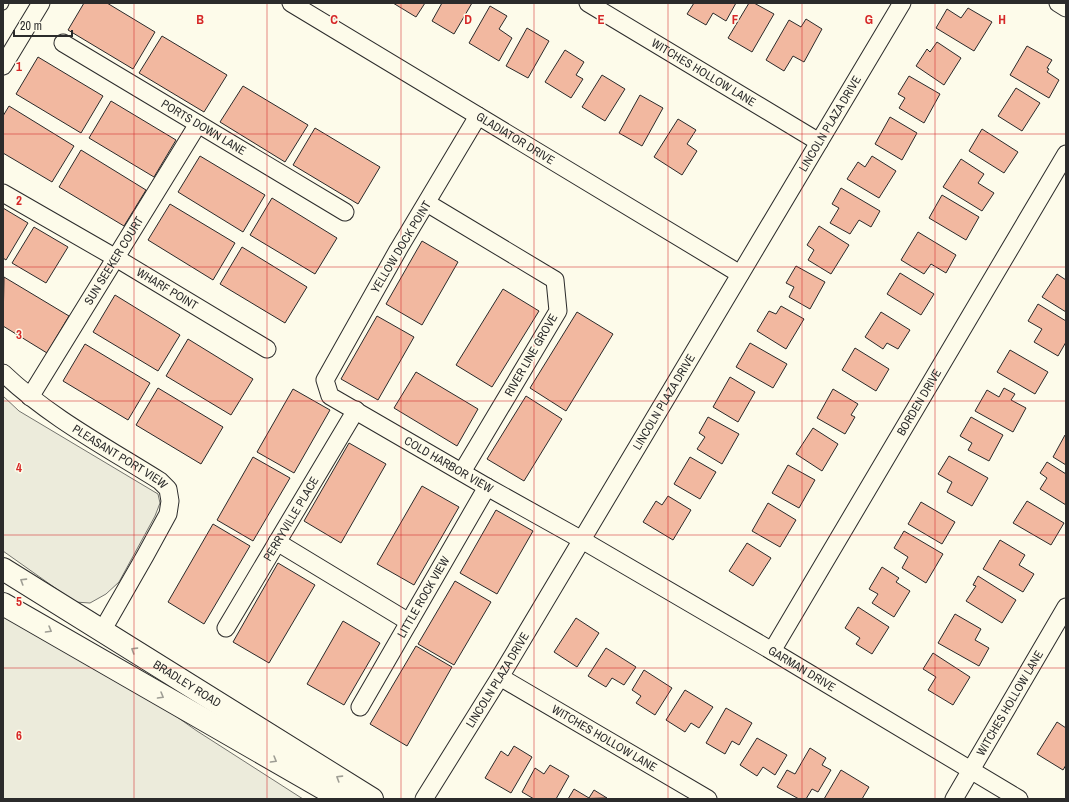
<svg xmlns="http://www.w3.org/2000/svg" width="1069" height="802" viewBox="0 0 1069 802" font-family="'Archivo Narrow',sans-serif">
<rect width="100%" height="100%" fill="#fdfbea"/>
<g fill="#ecebdb" stroke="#74746e">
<path d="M3,396L19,411L158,494L160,503L155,516L119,582L106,594L90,603L75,602L3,551Z"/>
<path d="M3,613L113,672L197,731L303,799H3Z"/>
</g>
<g fill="#f2b8a0" stroke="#2b2b2b">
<path d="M84,3H107L155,32L133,69L68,30Z"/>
<path d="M393,3H425L416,17Z"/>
<path d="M442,3H472L454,34L432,21Z"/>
<path d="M694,3H736L726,21L713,13L706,25L687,14Z"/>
<path d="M749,3H754L774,14L752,52L728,38Z"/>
<path d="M490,6L507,16L499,29L512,38L499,61L469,43Z"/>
<path d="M968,8L992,22L974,51L936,28L947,9L961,18Z"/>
<path d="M806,19L822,29L804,62L793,56L784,71L766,60L789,20L801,27Z"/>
<path d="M527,28L549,41L528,78L506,66Z"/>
<path d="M162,36L227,75L204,112L139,73Z"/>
<path d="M937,42L961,58L944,85L916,66L927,49L930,52Z"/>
<path d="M1027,46L1052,60L1047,68L1049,69L1047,72L1059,80L1049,98L1010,75Z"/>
<path d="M565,50L584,62L576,75L583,79L571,98L545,82Z"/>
<path d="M38,57L103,96L81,133L16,94Z"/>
<path d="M602,75L625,89L605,121L582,107Z"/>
<path d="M909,76L940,94L924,123L899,108L905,98L898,94Z"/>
<path d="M243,86L308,125L285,162L220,122Z"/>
<path d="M1016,88L1040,103L1022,131L998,116Z"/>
<path d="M640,95L663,108L642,146L619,133Z"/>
<path d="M111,101L176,140L154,177L89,138Z"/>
<path d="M9,106L74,146L52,182L3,153V116Z"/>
<path d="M890,117L917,133L902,160L875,144Z"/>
<path d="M678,119L696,130L687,144L697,151L682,175L654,157Z"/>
<path d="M315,128L380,167L358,204L293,165Z"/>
<path d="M982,129L1018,152L1004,173L969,151Z"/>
<path d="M81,150L146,190L124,226L59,187Z"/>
<path d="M200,156L265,195L243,232L178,192Z"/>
<path d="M872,156L896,171L879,198L847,179L858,162L865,167Z"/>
<path d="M961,159L984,174L978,183L994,193L982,211L943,187Z"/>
<path d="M841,188L880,211L871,227L859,220L850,234L830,223L839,208L832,204Z"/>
<path d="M942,195L979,217L966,240L929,218Z"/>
<path d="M272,198L337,238L315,274L250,235Z"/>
<path d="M170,204L235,243L213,280L148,240Z"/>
<path d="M3,208L28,223L6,260L3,258Z"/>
<path d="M819,226L849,245L831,274L808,260L814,250L807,245Z"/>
<path d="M34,227L68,247L46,283L12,263Z"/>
<path d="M918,232L956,255L946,273L931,264L924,274L901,260Z"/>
<path d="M422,241L458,262L422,325L386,304Z"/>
<path d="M242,247L307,287L285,323L220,284Z"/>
<path d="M796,266L825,282L810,309L789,297L794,287L786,283Z"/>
<path d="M900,273L934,294L921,315L887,294Z"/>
<path d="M1057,274L1066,280V312L1042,297Z"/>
<path d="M4,277L69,316L47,353L3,326Z"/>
<path d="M503,289L539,311L492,387L456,365Z"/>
<path d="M115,295L180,335L158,371L93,332Z"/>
<path d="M1038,304L1066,321V342L1058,356L1034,342L1042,329L1028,321Z"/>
<path d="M781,306L804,319L786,349L757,331L769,311L776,314Z"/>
<path d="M577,312L613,334L566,411L530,388Z"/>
<path d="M881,312L910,330L898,349L887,343L883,349L865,337Z"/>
<path d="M377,316L414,337L378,400L341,379Z"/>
<path d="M188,339L253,379L231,415L166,376Z"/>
<path d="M750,343L787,364L773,388L736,367Z"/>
<path d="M85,344L150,383L128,420L63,381Z"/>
<path d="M855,348L889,369L876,391L842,370Z"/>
<path d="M1010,350L1048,372L1035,394L997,372Z"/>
<path d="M416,372L478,409L457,446L394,408Z"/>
<path d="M730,377L755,392L738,422L713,407Z"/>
<path d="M158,388L223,427L201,464L136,425Z"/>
<path d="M1004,388L1015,394L1011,400L1026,408L1013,432L975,411L987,390L999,397Z"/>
<path d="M293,389L330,410L294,473L257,452Z"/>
<path d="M833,389L858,404L851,415L855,417L845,434L817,418Z"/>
<path d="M526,396L562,419L524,481L487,459Z"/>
<path d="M708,417L739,434L722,464L697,449L705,437L699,433Z"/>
<path d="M971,417L1003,435L989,461L968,450L972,443L960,436Z"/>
<path d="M813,428L838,444L822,471L796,454Z"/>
<path d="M1065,435H1066V465L1053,457Z"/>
<path d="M349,443L386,464L341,543L304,521Z"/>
<path d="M949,456L988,478L972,506L947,492L952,482L938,474Z"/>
<path d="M253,457L290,478L253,541L217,520Z"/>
<path d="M690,457L716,472L700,499L674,484Z"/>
<path d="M1047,462L1066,474V505L1040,489L1047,478L1040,473Z"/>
<path d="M788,465L815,480L799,508L772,493Z"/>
<path d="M422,486L459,507L414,585L377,564Z"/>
<path d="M668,496L691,510L673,540L643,522L656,501L662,505Z"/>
<path d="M1027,501L1064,523L1051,545L1013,523Z"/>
<path d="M921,502L955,522L942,544L908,524Z"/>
<path d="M768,503L796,520L780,547L752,531Z"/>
<path d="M496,510L533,531L497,594L460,573Z"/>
<path d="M213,524L250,546L204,624L168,602Z"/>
<path d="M904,531L943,554L926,583L902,568L908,557L894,548Z"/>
<path d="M1000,540L1025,555L1019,565L1034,574L1023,592L983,569Z"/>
<path d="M747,543L771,558L753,586L729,571Z"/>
<path d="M278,563L315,585L269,663L233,642Z"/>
<path d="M882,567L899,578L896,582L910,591L894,617L872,603L878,594L869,589Z"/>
<path d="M978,576L1016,600L1002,623L966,601L976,586L973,585Z"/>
<path d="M455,581L491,602L454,665L418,644Z"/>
<path d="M858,607L889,627L872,654L856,644L860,638L845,628Z"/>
<path d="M955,614L981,629L975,640L989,648L979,666L938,643Z"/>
<path d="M576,618L599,633L577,667L554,652Z"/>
<path d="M343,621L380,643L344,705L307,684Z"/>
<path d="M416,646L452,667L407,746L370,724Z"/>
<path d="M606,648L636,667L624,685L612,678L606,687L588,676Z"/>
<path d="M933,653L970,677L953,705L928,690L936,677L923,669Z"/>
<path d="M644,670L672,688L655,715L636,703L641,696L632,690Z"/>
<path d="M685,690L713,707L699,728L691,723L685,732L666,720Z"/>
<path d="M726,708L752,723L739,745L732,741L725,754L706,743Z"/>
<path d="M1057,722L1066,728V765L1063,770L1037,754Z"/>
<path d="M757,738L787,755L775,775L763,767L757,776L740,765Z"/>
<path d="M514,746L532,757L511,793L485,778L501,751L508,756Z"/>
<path d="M810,748L826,758L822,765L831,770L818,792L812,789L806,799H799L777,787L787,770L795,774Z"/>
<path d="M550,765L569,776L556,799H534L522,792L535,768L544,774Z"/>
<path d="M841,770L869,787L862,799H824Z"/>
<path d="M574,789L589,798L594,790L607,798L568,799Z"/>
</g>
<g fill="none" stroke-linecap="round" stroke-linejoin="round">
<g stroke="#2b2b2b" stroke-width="11">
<path id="service" d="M3,5L4,3"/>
</g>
<g stroke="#2b2b2b" stroke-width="19">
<g id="minor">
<path id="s1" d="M291,3L740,274"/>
<path id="s2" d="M588,3L819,142"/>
<path d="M1058,3L1066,8"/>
<path id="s3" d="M63,43L345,212"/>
<path d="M3,66L41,3"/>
<path id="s4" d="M478,116L398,250L325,380L330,396L487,487L582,540L772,651L1019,799"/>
<path id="s5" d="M3,193L116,258L267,349"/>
<path d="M427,203L555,280L558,311L462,472"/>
<path id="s6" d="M3,373C49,417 106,447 160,481L168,489L170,501L168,514L145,556L102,631"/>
<path id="s7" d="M30,397L198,124"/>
<path d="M277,542L409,622"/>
<path id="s8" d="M226,628L356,410"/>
<path id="s9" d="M772,651L1066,154"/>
<path id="s10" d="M500,677L708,799"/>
<path id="s11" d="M360,707L487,487"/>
<path id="s12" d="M424,799L500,677L902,3"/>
<path id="s13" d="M954,799L1066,607"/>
</g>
</g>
<g stroke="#2b2b2b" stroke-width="24">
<g id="primary">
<path id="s14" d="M3,569L372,799"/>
<path d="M3,604L342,799"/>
</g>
</g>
<use href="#service" stroke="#fdfbea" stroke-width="9"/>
<use href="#minor" stroke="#fdfbea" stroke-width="17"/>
<use href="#primary" stroke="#fdfbea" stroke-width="22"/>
</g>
<defs><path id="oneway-chevron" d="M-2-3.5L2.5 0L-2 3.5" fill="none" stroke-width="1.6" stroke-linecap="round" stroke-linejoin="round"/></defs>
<g stroke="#9e9d94">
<use href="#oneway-chevron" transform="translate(23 581) rotate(-148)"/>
<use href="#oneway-chevron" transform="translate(49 630) rotate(30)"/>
<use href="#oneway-chevron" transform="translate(134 650) rotate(-148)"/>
<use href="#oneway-chevron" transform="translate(161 696) rotate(30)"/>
<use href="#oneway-chevron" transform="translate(274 760) rotate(30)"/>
<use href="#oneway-chevron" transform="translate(339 778) rotate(-148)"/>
</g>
<path fill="none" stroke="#d62828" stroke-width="1" stroke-opacity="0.55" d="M134,3V799M267,3V799M401,3V799M534,3V799M668,3V799M802,3V799M935,3V799M3,134H1066M3,267H1066M3,401H1066M3,535H1066M3,668H1066"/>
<g text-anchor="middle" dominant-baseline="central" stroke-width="3" stroke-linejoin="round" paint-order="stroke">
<g font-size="12" fill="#2b2b2b" stroke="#fdfbea">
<text stroke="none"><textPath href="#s2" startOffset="135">WITCHES HOLLOW LANE</textPath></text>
<text stroke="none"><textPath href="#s12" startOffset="788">LINCOLN PLAZA DRIVE</textPath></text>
<text stroke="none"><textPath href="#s3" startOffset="164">PORTS DOWN LANE</textPath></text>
<text stroke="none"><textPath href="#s1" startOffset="262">GLADIATOR DRIVE</textPath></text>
<text transform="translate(401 247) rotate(-59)">YELLOW DOCK POINT</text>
<text stroke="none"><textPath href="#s7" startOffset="160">SUN SEEKER COURT</textPath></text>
<text stroke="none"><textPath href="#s5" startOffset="190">WHARF POINT</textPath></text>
<text transform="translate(531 355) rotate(-60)">RIVER LINE GROVE</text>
<text stroke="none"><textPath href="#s12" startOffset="464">LINCOLN PLAZA DRIVE</textPath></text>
<text stroke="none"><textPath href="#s9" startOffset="289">BORDEN DRIVE</textPath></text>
<text stroke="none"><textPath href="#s6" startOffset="144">PLEASANT PORT VIEW</textPath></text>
<text stroke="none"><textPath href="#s4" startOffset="459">COLD HARBOR VIEW</textPath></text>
<text stroke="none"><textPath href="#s8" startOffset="127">PERRYVILLE PLACE</textPath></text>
<text stroke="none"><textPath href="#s11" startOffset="127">LITTLE ROCK VIEW</textPath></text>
<text stroke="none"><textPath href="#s4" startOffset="867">GARMAN DRIVE</textPath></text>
<text stroke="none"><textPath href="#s12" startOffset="140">LINCOLN PLAZA DRIVE</textPath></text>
<text stroke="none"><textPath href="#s14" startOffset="217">BRADLEY ROAD</textPath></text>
<text stroke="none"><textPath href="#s13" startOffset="111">WITCHES HOLLOW LANE</textPath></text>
<text stroke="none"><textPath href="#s10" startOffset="121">WITCHES HOLLOW LANE</textPath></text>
</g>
</g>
<g font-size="13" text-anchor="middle" font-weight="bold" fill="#d62828" stroke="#fdfbea" stroke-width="3" stroke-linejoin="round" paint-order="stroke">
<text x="200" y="24">B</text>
<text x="334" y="24">C</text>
<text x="468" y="24">D</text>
<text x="601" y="24">E</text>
<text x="735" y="24">F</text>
<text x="869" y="24">G</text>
<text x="1002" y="24">H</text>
<text x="19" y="71">1</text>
<text x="19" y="205">2</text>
<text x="19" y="339">3</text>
<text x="19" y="472">4</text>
<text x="19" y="606">5</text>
<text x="19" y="740">6</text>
</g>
<rect width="1069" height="802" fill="none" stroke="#2b2b2b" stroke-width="8"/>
<path d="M14 30v6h58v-6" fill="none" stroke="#2b2b2b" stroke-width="2"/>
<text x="20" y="30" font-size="12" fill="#2b2b2b" stroke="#fdfbea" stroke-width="3" paint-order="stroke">20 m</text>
</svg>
